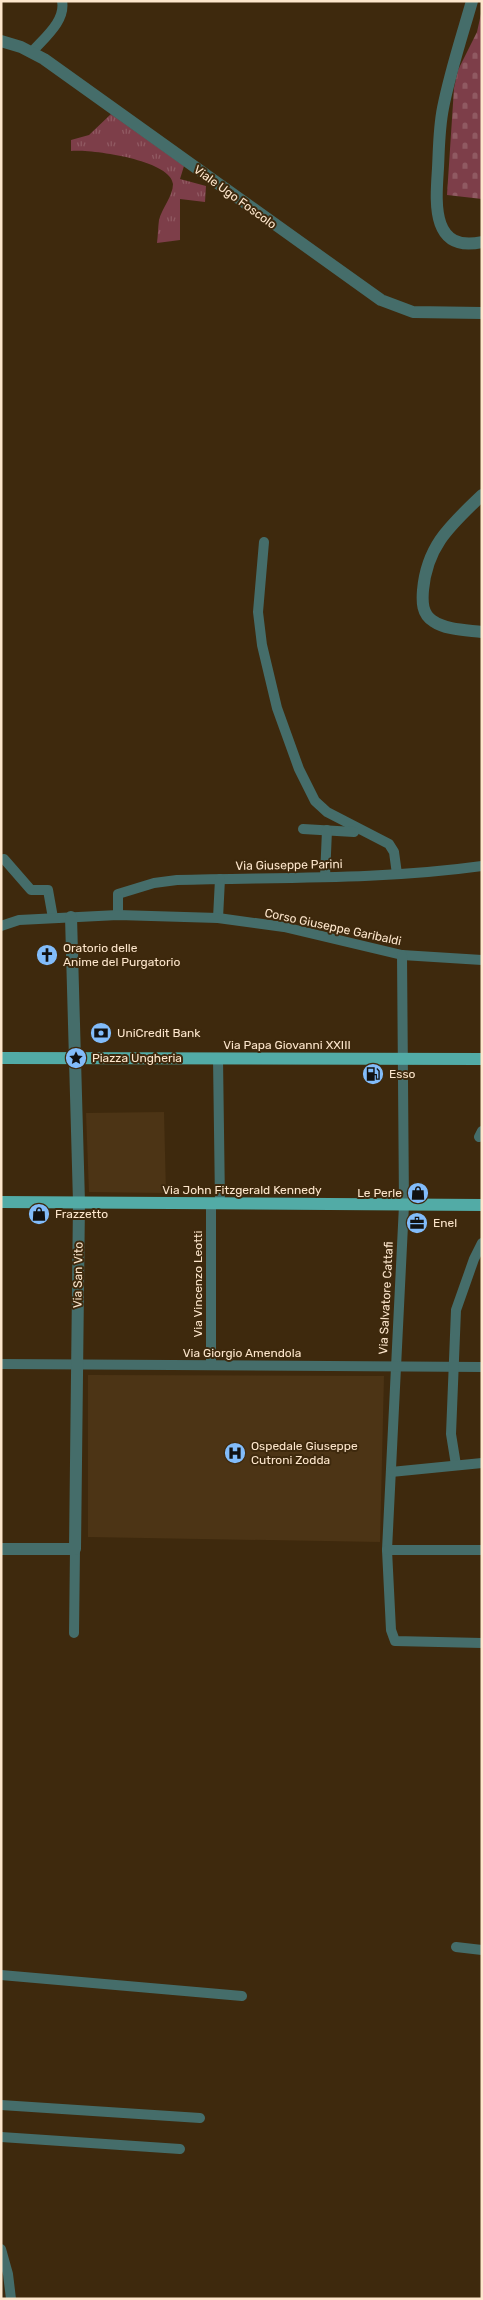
<svg xmlns="http://www.w3.org/2000/svg" width="483" height="2300" viewBox="0 0 483 2300" font-family="Rubik,sans-serif">
<defs>
<pattern id="grass-tufts" width="24" height="20" patternUnits="userSpaceOnUse" patternTransform="scale(1.25)"><rect width="24" height="20" fill="#7d3e49"/><path d="M3 7l-1-3M5 7V3M7 7l1-3M15 17l-1-3M17 17v-4M19 17l1-3" fill="none" stroke="#905a62"/></pattern>
<pattern id="cemetery-stones" width="16" height="16" patternUnits="userSpaceOnUse" patternTransform="scale(1.25)"><rect width="16" height="16" fill="#7d3e49"/><path d="M2 7V4a2 2 0 0 1 4 0v3zM10 15v-3a2 2 0 0 1 4 0v3z" fill="#905a62"/></pattern>
</defs>
<rect width="100%" height="100%" fill="#3e290d"/>
<g fill="#4c3415">
<path d="M164,1112L166,1193L89,1192L86,1113Z"/>
<path d="M88,1375L384,1376L380,1542L88,1537Z"/>
</g>
<path fill="url(#grass-tufts)" d="M111,114L184,166L180,179L206,186L205,202L180,199V240L157,243C158,235 158,227 159,220C162,208 173,196 173,184C171,160 91,149 71,151V140L89,135Z"/>
<path fill="url(#cemetery-stones)" d="M482,9V199L447,195L454,88L458,70L477,32Z"/>
<g fill="none" stroke-linecap="round" stroke-linejoin="round">
<g stroke="#456d6a" stroke-width="10">
<path d="M32,52C44,38 66,21 62,1"/>
<path d="M264,542L258,612L262,645L277,708L299,769L315,801L327,812L389,844L394,852L397,874"/>
<path d="M303,829L354,832"/>
<path d="M4,859L31,890H48L53,918"/>
<path d="M325,877L327,830"/>
<path d="M118,915V894L154,883L177,880C278,877 381,880 482,866"/>
<path d="M218,918L220,879"/>
<path d="M1,926L19,920L118,915L218,918L284,927L402,955L482,960"/>
<path d="M402,955L404,1205L387,1550L391,1630L395,1641L482,1643"/>
<path d="M218,1058L220,1203"/>
<path d="M479,1137L482,1131"/>
<path d="M211,1203V1365"/>
<path d="M1,1364L482,1367"/>
<path d="M456,1465L451,1434L456,1310L474,1259L482,1243"/>
<path d="M391,1472L482,1463"/>
<path d="M387,1550H482"/>
<path d="M74,1633L75,1549"/>
<path d="M456,1947L482,1950"/>
<path d="M1,1975L242,1996"/>
<path d="M1,2105L200,2118"/>
<path d="M1,2137L180,2149"/>
<path d="M1,2249L8,2274L11,2299"/>
</g>
<g stroke="#456d6a" stroke-width="12">
<path d="M472,1C462,36 450,72 443,108C439,128 439,148 438,168C436,201 430,253 482,242"/>
<path d="M1,41L21,47L44,59L381,300L413,312L482,313"/>
<path d="M482,495C451,525 427,545 423,590C422,602 422,614 433,621C446,630 466,630 482,632"/>
<path d="M1,1549H75L79,1202L71,917"/>
</g>
<g stroke="#52aba6" stroke-width="12">
<path d="M1,1058L482,1059"/>
<path d="M1,1202L482,1205"/>
</g>
</g>
<defs>
<g id="church-disc" transform="scale(1.125)"><circle r="9.5" fill="#82bcfa" stroke="#3e290d"/><path d="M-1.2-6h2.4v3.5h3.3v2.4h-3.3V6h-2.4V-.1h-3.3v-2.4h3.3Z" fill="#111"/></g>
<g id="bank-disc" transform="scale(1.125)"><circle r="9.5" fill="#82bcfa" stroke="#3e290d"/><path d="M-6-4H6V4H-6ZM0-2.3a2.3 2.3 0 1 0 0 4.6a2.3 2.3 0 1 0 0-4.6Z" fill="#111"/></g>
<g id="sight-disc" transform="scale(1.125)"><circle r="9.5" fill="#82bcfa" stroke="#3e290d"/><path d="M0-6L1.8-2.2L6-1.7L2.9 1.2L3.7 5.4L0 3.3L-3.7 5.4L-2.9 1.2L-6-1.7L-1.8-2.2Z" fill="#111"/></g>
<g id="fuel-disc" transform="scale(1.125)"><circle r="9.5" fill="#82bcfa" stroke="#3e290d"/><path d="M-5.5-6h7V0h2V4h1.3V-2.5L3-4.5l.8-.8L6-3V5H2.5V1h-1V6h-7ZM-4.2-4.7v3.2H.2V-4.7Z" fill="#111"/></g>
<g id="shop-disc" transform="scale(1.125)"><circle r="9.5" fill="#82bcfa" stroke="#3e290d"/><path d="M-5-2.5h2.3a2.7 3.5 0 0 1 5.4 0H5L5.5 6h-11ZM-1.5-2.5h3a1.5 2.3 0 0 0-3 0Z" fill="#111"/></g>
<g id="office-disc" transform="scale(1.125)"><circle r="9.5" fill="#82bcfa" stroke="#3e290d"/><path d="M-6-3h4V-5.5h4V-3h4V5H-6ZM-1-4.5V-3h2v-1.5ZM-6 0V1H6V0Z" fill="#111"/></g>
<g id="hospital-disc" transform="scale(1.125)"><circle r="9.5" fill="#82bcfa" stroke="#3e290d"/><path d="M-5-5h3v3.5h4V-5h3V5h-3V1.5h-4V5h-3Z" fill="#111"/></g>
</defs>
<g fill-rule="evenodd">
<use href="#church-disc" x="47" y="955"/>
<use href="#bank-disc" x="101" y="1033"/>
<use href="#sight-disc" x="76" y="1058"/>
<use href="#fuel-disc" x="373" y="1074"/>
<use href="#shop-disc" x="418" y="1193"/>
<use href="#shop-disc" x="39" y="1214"/>
<use href="#office-disc" x="417" y="1223"/>
<use href="#hospital-disc" x="235" y="1453"/>
</g>
<g text-anchor="middle" dominant-baseline="central" stroke-width="4" stroke-linejoin="round" paint-order="stroke">
<g font-size="12" fill="#fde6cc" stroke="#3e290d">
<text transform="translate(235 197) rotate(36)">Viale Ugo Foscolo</text>
<text transform="translate(289 865) rotate(-1)">Via Giuseppe Parini</text>
<text transform="translate(333 927) rotate(12)">Corso Giuseppe Garibaldi</text>
<text x="287" y="1045">Via Papa Giovanni XXIII</text>
<text x="242" y="1190">Via John Fitzgerald Kennedy</text>
<text transform="translate(78 1275) rotate(-89)">Via San Vito</text>
<text transform="translate(198 1284) rotate(-90)">Via Vincenzo Leotti</text>
<text transform="translate(386 1298) rotate(-87)">Via Salvatore Cattafi</text>
<text x="242" y="1353">Via Giorgio Amendola</text>
</g>
<g font-size="12" fill="#fde6cc" stroke="#3e290d" text-anchor="start">
<text x="63" y="948">Oratorio delle<tspan x="63" dy="14">Anime del Purgatorio</tspan></text>
<text x="117" y="1033">UniCredit Bank</text>
<text x="92" y="1058">Piazza Ungheria</text>
<text x="389" y="1074">Esso</text>
<text x="402" y="1193" text-anchor="end">Le Perle</text>
<text x="55" y="1214">Frazzetto</text>
<text x="433" y="1223">Enel</text>
<text x="251" y="1446">Ospedale Giuseppe<tspan x="251" dy="14">Cutroni Zodda</tspan></text>
</g>
</g>
<rect width="483" height="2300" fill="none" stroke="#fde6cc" stroke-width="5"/>
</svg>
